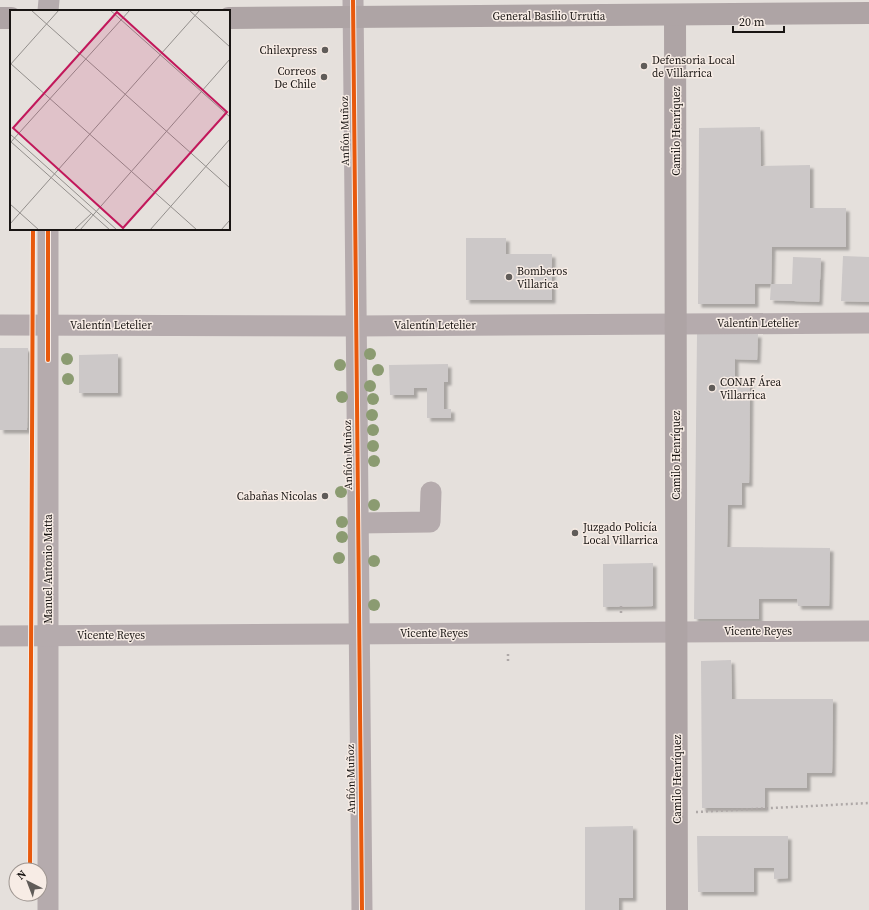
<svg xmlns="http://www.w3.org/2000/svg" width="869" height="910" viewBox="0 0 869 910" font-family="'Source Serif 4',serif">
<defs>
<filter id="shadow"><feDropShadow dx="3.5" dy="3.5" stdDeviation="1" flood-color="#0004"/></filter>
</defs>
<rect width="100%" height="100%" fill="#e5e0dc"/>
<g fill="#ccc8c8" filter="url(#shadow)">
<path d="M760,127L761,166L810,165V208H846V247H772L771,284H792L793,257L821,258L819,302L770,300L771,284H755V304H698L699,128Z"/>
<path d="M466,238H506V254H552V300H466Z"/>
<path d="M843,256L869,257V302L841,301Z"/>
<path d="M697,334H758L757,360L735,359V379H750L749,483H742V505H728L727,547L830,548L829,606H798L797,599H759V619H694Z"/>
<path d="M0,348H28L27,430H0Z"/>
<path d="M118,354V393H79V355Z"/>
<path d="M448,364V382H444V409H451V418H427V388H414V395H390L389,365Z"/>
<path d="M653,563V606L603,607V564Z"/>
<path d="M731,660L732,699H833L832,773H807V788H765V808H702L701,661Z"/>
<path d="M633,826V898H619V910H585V827Z"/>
<path d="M697,836H788V878L774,879V868H754V892H698Z"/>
</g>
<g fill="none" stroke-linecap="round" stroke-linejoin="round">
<g stroke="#aea8a7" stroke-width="2.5" stroke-dasharray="2 3" stroke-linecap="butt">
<path d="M621,613V606"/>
<path d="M508,661V651"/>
<path d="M696,812L869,803"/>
</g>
<g stroke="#b5abad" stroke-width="21">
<path d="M353,0L362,910"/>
<path d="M48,11L49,0"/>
<path d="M48,229V910"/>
<path d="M0,325L356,326L869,323"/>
<path d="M358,523L430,522L431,492"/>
<path d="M0,636L869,631"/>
</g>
<g stroke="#aea4a5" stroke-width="22">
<path d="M675,15L677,910"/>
<path d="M0,18H11"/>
<path d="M229,18L869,13"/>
</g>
<g stroke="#f7ece5" stroke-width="6">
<g id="cycleway">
<path d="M353,0L362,910"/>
<path d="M48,360V229"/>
<path d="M30,870L33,229"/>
</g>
</g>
<use href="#cycleway" stroke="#e8590c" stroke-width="4"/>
</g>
<g fill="#8b9b71">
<circle cx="370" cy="354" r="6"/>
<circle cx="67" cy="359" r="6"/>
<circle cx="340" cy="365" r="6"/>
<circle cx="378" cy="370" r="6"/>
<circle cx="68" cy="379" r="6"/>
<circle cx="370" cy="386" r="6"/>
<circle cx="342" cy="397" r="6"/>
<circle cx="373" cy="399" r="6"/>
<circle cx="372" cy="415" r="6"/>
<circle cx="373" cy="430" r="6"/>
<circle cx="373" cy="446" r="6"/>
<circle cx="374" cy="461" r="6"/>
<circle cx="341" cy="492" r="6"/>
<circle cx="374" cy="505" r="6"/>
<circle cx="342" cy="522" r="6"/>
<circle cx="342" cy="537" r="6"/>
<circle cx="339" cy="558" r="6"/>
<circle cx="374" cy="561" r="6"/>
<circle cx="374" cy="605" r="6"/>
</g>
<g fill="#605c59" stroke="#f7ece5" stroke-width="1.5">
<circle cx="325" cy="50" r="4"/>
<circle cx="644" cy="66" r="4"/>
<circle cx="324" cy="77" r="4"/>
<circle cx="509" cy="277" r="4"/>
<circle cx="712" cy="388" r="4"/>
<circle cx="325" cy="496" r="4"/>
<circle cx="575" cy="533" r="4"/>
</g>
<g text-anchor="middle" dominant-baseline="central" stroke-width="3" stroke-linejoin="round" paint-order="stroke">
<g font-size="11" fill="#191513" stroke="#f7ece5">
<text x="549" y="16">General Basilio Urrutia</text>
<text transform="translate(345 131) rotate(-91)">Anfión Muñoz</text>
<text transform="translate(676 131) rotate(-90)">Camilo Henríquez</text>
<text x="758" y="323">Valentín Letelier</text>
<text x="111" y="325">Valentín Letelier</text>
<text x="435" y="325">Valentín Letelier</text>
<text transform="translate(348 455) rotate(-91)">Anfión Muñoz</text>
<text transform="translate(676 455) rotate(-90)">Camilo Henríquez</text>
<text transform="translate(48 569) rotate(-90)">Manuel Antonio Matta</text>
<text x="758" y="631">Vicente Reyes</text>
<text x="434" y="633">Vicente Reyes</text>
<text x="111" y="635">Vicente Reyes</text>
<text transform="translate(351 779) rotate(-91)">Anfión Muñoz</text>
<text transform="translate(677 779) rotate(-90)">Camilo Henríquez</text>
</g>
<g font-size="11" fill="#191513" stroke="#f7ece5" text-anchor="start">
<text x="317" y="50" text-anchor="end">Chilexpress</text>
<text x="652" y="60">Defensoria Local<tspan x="652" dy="13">de Villarrica</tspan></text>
<text x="316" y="71" text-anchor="end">Correos<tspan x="316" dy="13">De Chile</tspan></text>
<text x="517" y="271">Bomberos<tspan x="517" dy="13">Villarica</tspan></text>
<text x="720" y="382">CONAF Área<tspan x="720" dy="13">Villarrica</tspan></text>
<text x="317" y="496" text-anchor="end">Cabañas Nicolas</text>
<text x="583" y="527">Juzgado Policía<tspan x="583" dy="13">Local Villarrica</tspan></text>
</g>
</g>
<g transform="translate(10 10)">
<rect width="220" height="220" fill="#e5e0dc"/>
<path fill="none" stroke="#938f8c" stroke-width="1" d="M21,0L220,178M100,0L220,107M179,0L220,37M0,53L187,220M0,55L49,0M191,82L220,49M0,124L107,220M0,131L100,220M0,133L120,0M0,194L29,220M0,214L190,0M64,220L82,203M70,220L191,82M140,220L220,129M211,220L220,210"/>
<path fill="#c2185b" fill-opacity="0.15" stroke="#c2185b" stroke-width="2" d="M107,2L217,102L113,218L3,118Z"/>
<rect width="220" height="220" fill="none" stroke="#191513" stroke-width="2"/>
</g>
<g transform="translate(28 882) rotate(318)"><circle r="19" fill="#f7ece5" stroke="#9e9691"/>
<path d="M0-3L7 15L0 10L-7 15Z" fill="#605c59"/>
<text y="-6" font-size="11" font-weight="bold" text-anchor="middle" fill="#191513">N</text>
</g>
<path d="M733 26v6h51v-6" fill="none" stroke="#191513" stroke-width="2"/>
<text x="739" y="26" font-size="12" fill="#191513" stroke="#f7ece5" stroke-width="3" paint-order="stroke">20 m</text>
</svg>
